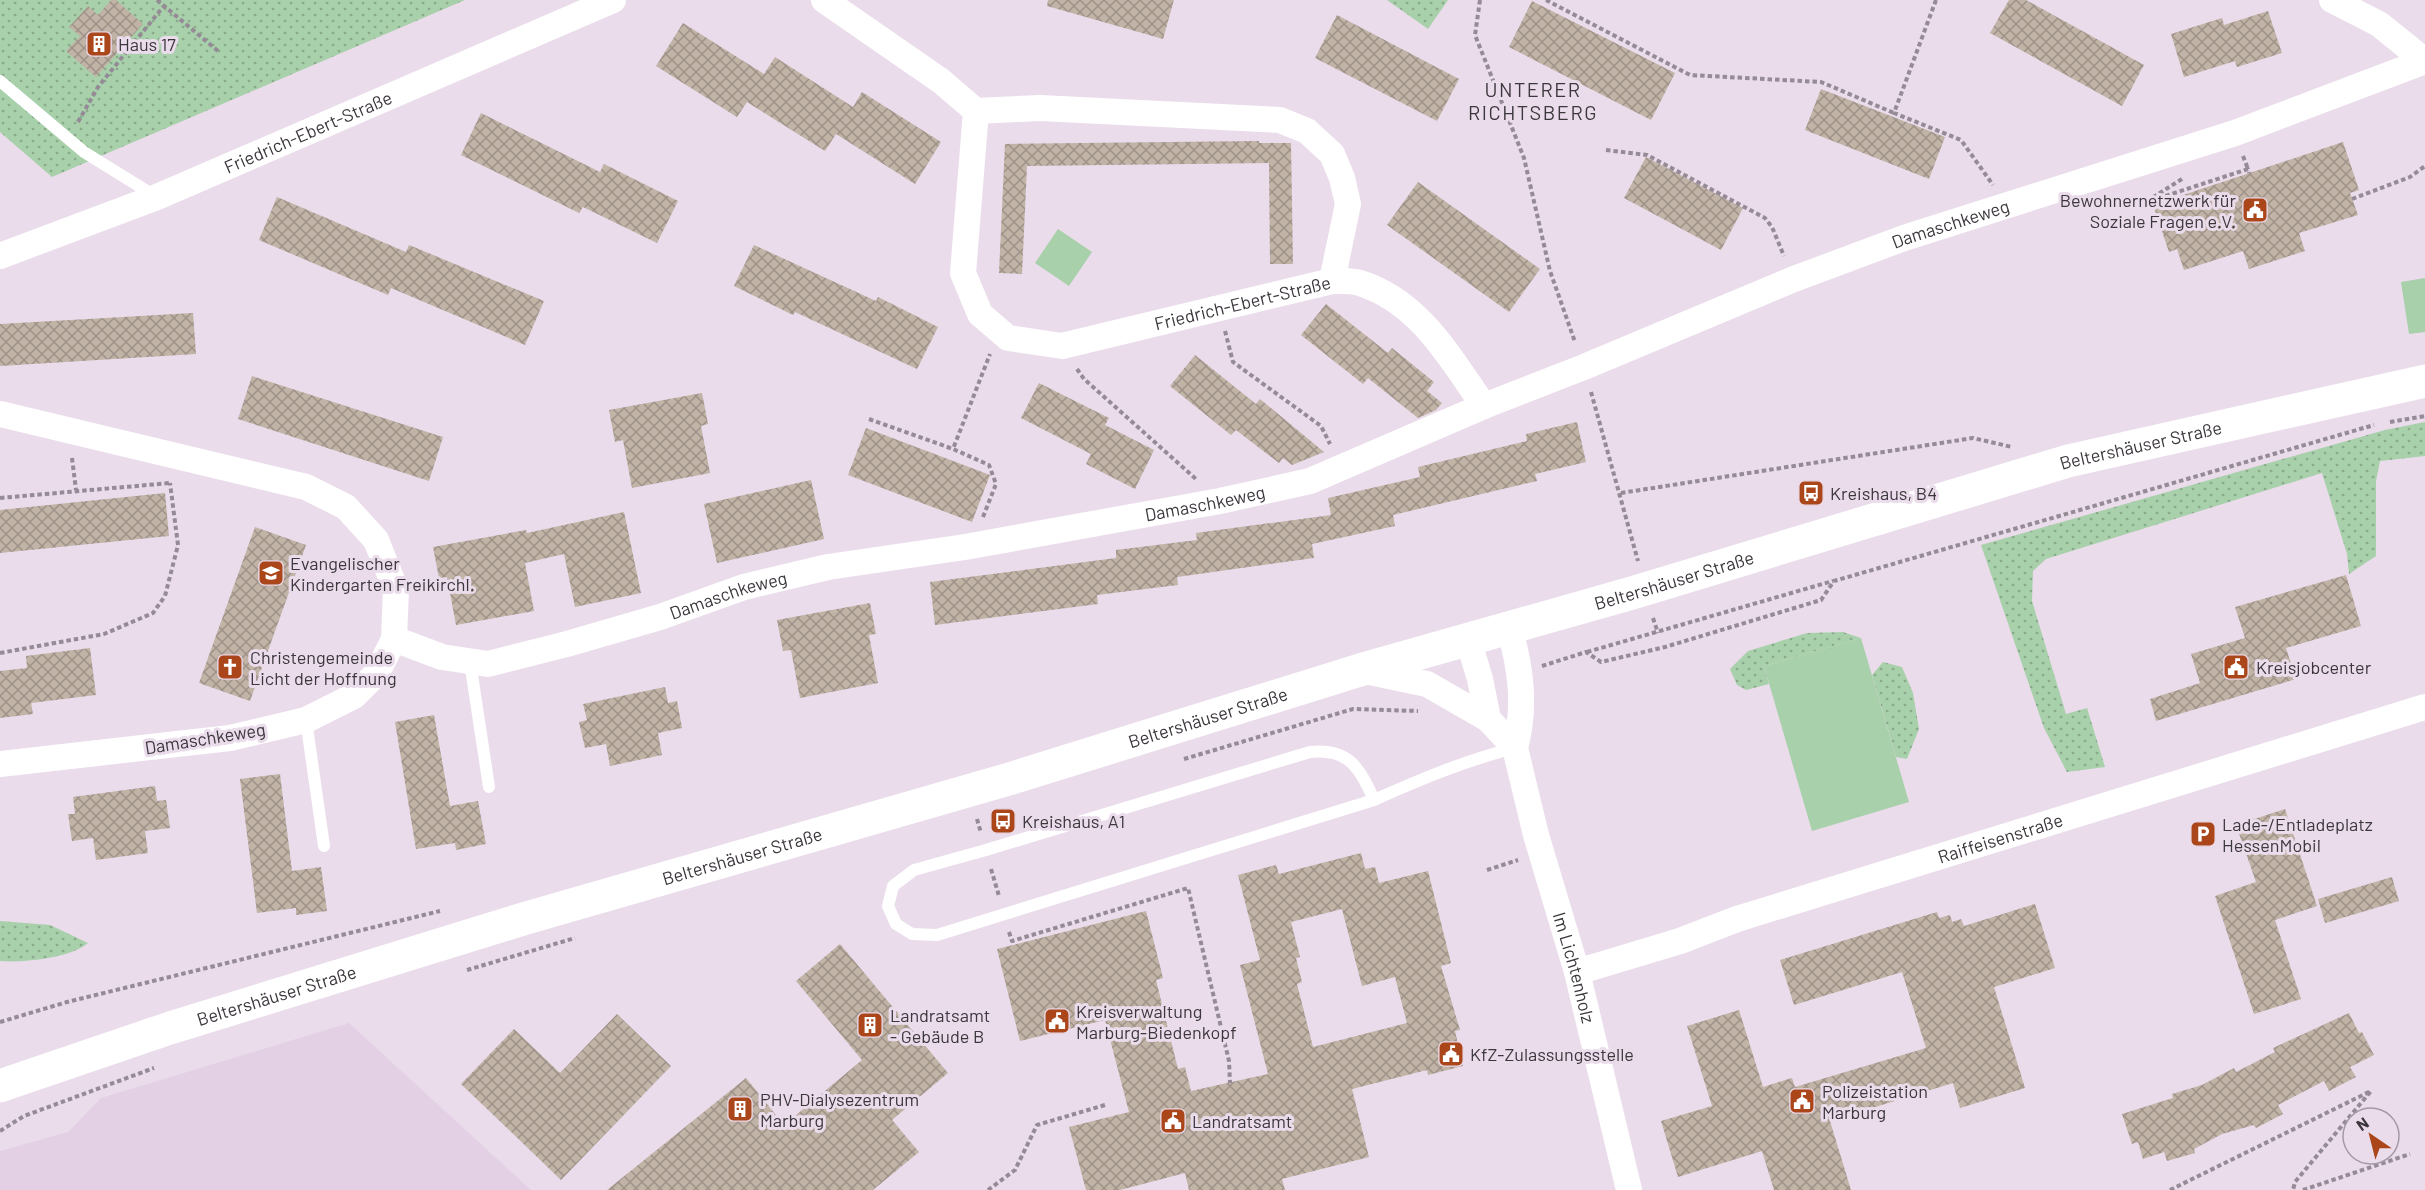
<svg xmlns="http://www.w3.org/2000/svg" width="2425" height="1190" viewBox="0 0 2425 1190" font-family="Barlow,sans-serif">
<defs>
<pattern id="grass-dots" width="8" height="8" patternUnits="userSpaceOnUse" patternTransform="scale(1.5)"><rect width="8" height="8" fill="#a8d0aa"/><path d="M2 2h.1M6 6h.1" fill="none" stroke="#8aaa8c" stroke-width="1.8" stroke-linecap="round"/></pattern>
<pattern id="building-cross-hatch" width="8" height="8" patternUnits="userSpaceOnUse" patternTransform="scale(1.5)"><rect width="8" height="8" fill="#c1b3a6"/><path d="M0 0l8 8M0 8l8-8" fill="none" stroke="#9e9288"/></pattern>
</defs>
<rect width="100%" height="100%" fill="#eadceb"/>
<path fill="#e3d0e5" d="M349,1023L531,1190H0V1151L68,1132L101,1098Z"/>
<g fill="url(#grass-dots)">
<path d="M0,0H465L52,177L0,132Z"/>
<path d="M1387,0H1448L1428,29Z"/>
<path d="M2425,422V456L2380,461L2376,481V556L2349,574L2347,554L2322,473L2046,559L2033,571L2032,601L2066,714L2087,708L2105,767L2067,772L2044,728L1981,545L2385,430Z"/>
<path d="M1843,632L1861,638L1764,666L1769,684L1746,690L1737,685L1730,669L1748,651L1807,633Z"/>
<path d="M1883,662L1902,667L1913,693L1919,729L1907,759L1896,757L1872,675Z"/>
<path d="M0,921L50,925L88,943C71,958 23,963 0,961Z"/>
</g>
<g fill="#a8d0aa">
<path d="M1058,229L1092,252L1069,286L1035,263Z"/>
<path d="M2425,278V332L2409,334L2401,282Z"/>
<path d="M1861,638L1909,802L1812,831L1764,666Z"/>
</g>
<g fill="url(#building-cross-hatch)" fill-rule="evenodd">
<path d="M111,0H116L143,24L96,77L66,51L80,36L69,27L88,6L98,15Z"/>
<path d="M1048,0H1174L1163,39L1047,6Z"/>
<path d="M2009,0H2026L2144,65L2122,106L1990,33Z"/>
<path d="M1532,1L1675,73L1651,120L1509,47Z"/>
<path d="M2268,11L2282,53L2237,67L2235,61L2184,77L2171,34L2222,18L2224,25Z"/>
<path d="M1337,15L1459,79L1437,121L1315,58Z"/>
<path d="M683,23L764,74L775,57L853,107L862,92L941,142L915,184L836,134L825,151L747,102L737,117L656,66Z"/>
<path d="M1821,89L1945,137L1929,179L1805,130Z"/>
<path d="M481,113L600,172L604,164L678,201L657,243L583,207L579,213L461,155Z"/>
<path d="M1259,141V143H1291L1293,264H1270L1269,163L1027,166L1022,274L999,273L1005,144Z"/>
<path d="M2343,142L2359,190L2350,193L2358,215L2299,233L2305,251L2249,269L2243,251L2184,270L2177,249L2169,252L2153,205Z"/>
<path d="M1646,157L1743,208L1721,250L1624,198Z"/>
<path d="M1418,182L1540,269L1509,312L1387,225Z"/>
<path d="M277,197L406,252L409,245L544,301L525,345L391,288L388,295L259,240Z"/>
<path d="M754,245L876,301L878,297L938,327L917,369L795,312L793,315L734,286Z"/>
<path d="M1326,304L1388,353L1392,348L1434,382L1427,391L1442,403L1436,410L1418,418L1368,378L1363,384L1301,335Z"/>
<path d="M193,313L196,354L0,366V324Z"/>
<path d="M1195,355L1256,404L1260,399L1324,452L1292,465L1283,458L1279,463L1236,430L1231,435L1170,386Z"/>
<path d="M252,376L443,437L429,481L238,419Z"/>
<path d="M1039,383L1109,418L1105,425L1154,450L1135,489L1086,464L1091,454L1021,418Z"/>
<path d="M702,393L708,424L701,426L710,473L632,488L623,440L615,442L609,410Z"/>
<path d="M1577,422L1586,462L1535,474L1537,481L1393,515L1395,526L1312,544L1314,558L1177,577L1178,585L1097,595L1098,604L935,625L930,582L1116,558V550L1197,540L1196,533L1331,515L1328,498L1420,477L1418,467L1527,441L1526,434Z"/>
<path d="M866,428L990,475L972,522L848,475Z"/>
<path d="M811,480L824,539L717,563L704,504Z"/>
<path d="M165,493L169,536L0,553V510Z"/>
<path d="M624,512L641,593L575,607L564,554L525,563L534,611L456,625L447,577L439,578L433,547L526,530L527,533Z"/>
<path d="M255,527L306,545L250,701L199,683Z"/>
<path d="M2346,575L2361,626L2286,648L2296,679L2156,721L2150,699L2200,683L2191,654L2245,638L2235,607Z"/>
<path d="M870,603L876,634L869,635L878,683L800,698L791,650L783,651L777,620Z"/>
<path d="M90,648L96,695L31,703L33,714L0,718V671L27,668L26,656Z"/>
<path d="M665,687L668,703L677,701L682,728L658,733L662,755L610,766L606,744L585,748L579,722L587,720L583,704Z"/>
<path d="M434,715L450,806L478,801L486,844L456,850L455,843L416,849L395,722Z"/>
<path d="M280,774L292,871L321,867L327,911L296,915V908L257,913L240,779Z"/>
<path d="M155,786L157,801L166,800L170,828L145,831L148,853L96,860L93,838L72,841L68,814H75L73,797Z"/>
<path d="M2285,809L2317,906L2275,920L2301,999L2254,1014L2215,896L2256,882L2236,825Z"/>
<path d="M1361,853L1365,869L1375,867L1379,883L1428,871L1451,963L1441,966L1460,1030L1455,1031L1463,1066L1428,1075L1427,1070L1352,1089L1369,1157L1282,1179L1285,1190H1189L1185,1173L1120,1190H1086L1069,1127L1129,1112L1105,1020L1020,1041L997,949L1146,911L1163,978L1156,980L1178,1069L1185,1067L1191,1091L1268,1074L1240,965L1260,960L1238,875L1276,865L1279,874ZM1342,909L1362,986L1395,977L1407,1023L1313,1047L1297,984L1302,982L1296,958L1300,957L1291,922Z"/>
<path d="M2392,877L2399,901L2325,923L2318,899Z"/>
<path d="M2035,904L2055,968L1994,987L2025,1088L1960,1108L1953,1083L1830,1121L1851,1190H1774L1762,1151L1678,1177L1661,1121L1712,1106L1687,1026L1739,1010L1763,1087L1792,1078L1795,1087L1926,1048L1902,972L1794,1005L1780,960L1937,912L1939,918L1950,915L1952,922L1961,919L1964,926Z"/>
<path d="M840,944L948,1073L892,1120L919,1152L873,1190H607L746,1078L784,1125L862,1060L796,981Z"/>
<path d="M2349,1013L2359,1033L2362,1032L2374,1055L2350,1067L2356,1077L2329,1091L2324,1081L2278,1105L2283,1114L2256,1128L2254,1125L2222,1134L2194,1149L2195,1153L2167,1161L2164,1152L2143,1159L2138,1142L2132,1144L2122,1114L2173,1098L2172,1094L2202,1085L2234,1068L2236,1072L2275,1052L2273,1048Z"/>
<path d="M617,1014L671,1066L561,1180L461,1084L514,1029L560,1073Z"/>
</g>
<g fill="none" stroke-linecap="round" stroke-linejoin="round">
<g stroke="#958b96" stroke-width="4" stroke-dasharray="4.5 3" stroke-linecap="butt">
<path d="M157,0L218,51"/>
<path d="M1480,0L1475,35L1524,158L1550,271L1575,342"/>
<path d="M1546,0L1690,75L1821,82L1894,113"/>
<path d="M1936,0L1894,113L1961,140L1993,185"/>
<path d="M78,122L98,87L163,7"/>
<path d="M1606,150L1647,155L1765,218L1772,227L1784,256"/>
<path d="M2243,156L2248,169"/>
<path d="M2182,179L2144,203L2248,169L2249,173"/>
<path d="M2352,199L2410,177L2425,166"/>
<path d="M1225,331L1233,362L1321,426L1330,444"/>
<path d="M1077,369L1084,379L1197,480"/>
<path d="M1591,392L1638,561"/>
<path d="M869,419L953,449"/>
<path d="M2390,422L2425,416"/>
<path d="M72,458L76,490"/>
<path d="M1621,493L1973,438L2012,447"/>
<path d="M0,498L170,483"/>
<path d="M983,517L996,484L989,465L953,449L990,354"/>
<path d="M1653,618L1658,633"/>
<path d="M1587,652L1833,581"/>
<path d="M0,653L104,634L153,613L165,596L178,545L170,483"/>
<path d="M1542,666L1586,652L1601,662L1665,647L1821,600L1834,581L2374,425"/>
<path d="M1184,759L1353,709L1418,711"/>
<path d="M977,819L981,833"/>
<path d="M991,869L999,896"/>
<path d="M1487,870L1518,860"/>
<path d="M1009,932L1012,941L1188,888L1229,1061L1230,1083"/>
<path d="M467,970L575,938"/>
<path d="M0,1022L67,1002L440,911"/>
<path d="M0,1131L24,1116L154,1068"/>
<path d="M988,1190L1015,1170L1037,1125L1105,1105"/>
<path d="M2170,1190L2371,1091L2295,1182L2293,1190"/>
<path d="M2303,1190L2410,1154"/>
</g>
<g stroke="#fff" stroke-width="12">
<path d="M0,81L84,152L155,196"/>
<path d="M470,662L489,787"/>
<path d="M306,720L324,846"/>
<path d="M1374,800C1360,767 1348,748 1310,752L986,850L914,870L893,886L888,906L896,924L912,934L937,935L1374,800C1419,780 1466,760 1515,748"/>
</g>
<g stroke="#fff" stroke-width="26">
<path d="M824,0L941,81L976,111L1040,108L1280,120L1307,131L1332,154L1342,178L1348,204L1332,281"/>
<path d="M2332,0L2379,24L2425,61"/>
<path id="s1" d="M976,111L963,273L980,314L1008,338L1062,346L1332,281C1341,281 1352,280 1360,283C1420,302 1450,358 1484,406"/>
<path id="s2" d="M0,256L157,197L613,0"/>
<path d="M0,414L306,487L346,507L376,540L396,590L394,639L377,673L354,696L306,720L230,738L0,764"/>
<path d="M1509,627C1521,668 1526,707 1515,748"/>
<path id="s3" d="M394,639L442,657L488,664L567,644L660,617L744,587L828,567L965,547L1220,501L1310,481L1484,406L1584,367L1794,279L1904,238L2235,133L2425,61"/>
<path d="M1468,639L1480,679L1488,719"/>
<path id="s4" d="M1360,670L1427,684L1488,719L1515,748L1536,835L1577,972L1629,1190"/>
<path id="s5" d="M1577,972L1680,941L1737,919L2425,707"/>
</g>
<path stroke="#fff" stroke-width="33" id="s6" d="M0,1086L170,1028L523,919L1009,779L1360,670L1632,593L2068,461L2425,381"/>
</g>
<defs>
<g id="building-square" transform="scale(1.35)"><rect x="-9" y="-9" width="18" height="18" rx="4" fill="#ab461b" stroke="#eadceb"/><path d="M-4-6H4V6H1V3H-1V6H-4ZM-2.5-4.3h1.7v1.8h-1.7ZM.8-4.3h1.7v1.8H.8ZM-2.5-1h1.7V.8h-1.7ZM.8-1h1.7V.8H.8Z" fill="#fff"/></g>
<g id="civic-square" transform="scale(1.35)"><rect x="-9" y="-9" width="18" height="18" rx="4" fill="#ab461b" stroke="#eadceb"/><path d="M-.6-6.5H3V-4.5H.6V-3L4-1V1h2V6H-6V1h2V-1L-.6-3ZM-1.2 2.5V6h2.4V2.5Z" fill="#fff"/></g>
<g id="bus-square" transform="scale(1.35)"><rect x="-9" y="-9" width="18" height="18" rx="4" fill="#ab461b" stroke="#eadceb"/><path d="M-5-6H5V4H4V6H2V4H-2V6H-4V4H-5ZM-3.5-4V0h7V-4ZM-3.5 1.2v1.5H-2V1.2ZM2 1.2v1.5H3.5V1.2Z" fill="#fff"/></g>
<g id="school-square" transform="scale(1.35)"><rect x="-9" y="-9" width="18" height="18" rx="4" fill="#ab461b" stroke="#eadceb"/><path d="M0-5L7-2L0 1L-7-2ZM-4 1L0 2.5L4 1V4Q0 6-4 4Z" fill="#fff"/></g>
<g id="church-square" transform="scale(1.35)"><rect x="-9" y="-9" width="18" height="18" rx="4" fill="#ab461b" stroke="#eadceb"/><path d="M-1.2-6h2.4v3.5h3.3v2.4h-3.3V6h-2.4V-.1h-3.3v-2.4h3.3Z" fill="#fff"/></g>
<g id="parking-square" transform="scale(1.35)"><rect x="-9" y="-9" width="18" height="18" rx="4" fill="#ab461b" stroke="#eadceb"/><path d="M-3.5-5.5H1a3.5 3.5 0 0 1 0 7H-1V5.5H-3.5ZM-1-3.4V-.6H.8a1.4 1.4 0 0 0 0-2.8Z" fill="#fff"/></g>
</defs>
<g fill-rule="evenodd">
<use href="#building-square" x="99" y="44"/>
<use href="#civic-square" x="2255" y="210"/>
<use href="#bus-square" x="1811" y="493"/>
<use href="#school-square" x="271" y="573"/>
<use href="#church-square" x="230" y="667"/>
<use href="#civic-square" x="2236" y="667"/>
<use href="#bus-square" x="1003" y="821"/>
<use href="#parking-square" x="2203" y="834"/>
<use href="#civic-square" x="1057" y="1021"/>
<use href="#building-square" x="870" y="1025"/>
<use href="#civic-square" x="1451" y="1054"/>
<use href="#civic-square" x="1802" y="1101"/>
<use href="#building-square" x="740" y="1109"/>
<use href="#civic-square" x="1173" y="1121"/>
</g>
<g text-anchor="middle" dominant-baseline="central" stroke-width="6" stroke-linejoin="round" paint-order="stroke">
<g font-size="18" fill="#3c373d" stroke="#eadceb" text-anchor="start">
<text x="118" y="44">Haus 17</text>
<text x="2236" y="200" text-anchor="end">Bewohnernetzwerk für<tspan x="2236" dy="21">Soziale Fragen e.V.</tspan></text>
<text x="1830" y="493">Kreishaus, B4</text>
<text x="290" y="563">Evangelischer<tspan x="290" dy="21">Kindergarten Freikirchl.</tspan></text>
<text x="250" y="657">Christengemeinde<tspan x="250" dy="21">Licht der Hoffnung</tspan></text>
<text x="2256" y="667">Kreisjobcenter</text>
<text x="1022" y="821">Kreishaus, A1</text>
<text x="2222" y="824">Lade-/Entladeplatz<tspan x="2222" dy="21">HessenMobil</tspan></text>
<text x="1076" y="1011">Kreisverwaltung<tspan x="1076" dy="21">Marburg-Biedenkopf</tspan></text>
<text x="890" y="1015">Landratsamt<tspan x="890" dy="21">- Gebäude B</tspan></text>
<text x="1470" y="1054">KfZ-Zulassungsstelle</text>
<text x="1822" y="1091">Polizeistation<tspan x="1822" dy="21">Marburg</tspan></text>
<text x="760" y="1099">PHV-Dialysezentrum<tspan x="760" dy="21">Marburg</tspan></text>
<text x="1192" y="1121">Landratsamt</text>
</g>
<g font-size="18" fill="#3c373d" stroke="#eadceb">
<text stroke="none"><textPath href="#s2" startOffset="332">Friedrich-Ebert-Straße</textPath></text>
<text stroke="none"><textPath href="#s3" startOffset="1632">Damaschkeweg</textPath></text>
<text stroke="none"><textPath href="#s1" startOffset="484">Friedrich-Ebert-Straße</textPath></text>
<text stroke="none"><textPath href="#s6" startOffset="2235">Beltershäuser Straße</textPath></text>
<text stroke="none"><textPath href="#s3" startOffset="834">Damaschkeweg</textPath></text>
<text stroke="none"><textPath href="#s6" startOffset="1749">Beltershäuser Straße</textPath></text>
<text stroke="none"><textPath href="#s3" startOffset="348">Damaschkeweg</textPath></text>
<text stroke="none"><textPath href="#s6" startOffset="1263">Beltershäuser Straße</textPath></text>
<text transform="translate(205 738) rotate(-9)">Damaschkeweg</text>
<text stroke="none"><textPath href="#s5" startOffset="444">Raiffeisenstraße</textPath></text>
<text stroke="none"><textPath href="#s6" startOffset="777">Beltershäuser Straße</textPath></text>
<text stroke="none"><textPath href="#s4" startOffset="406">Im Lichtenholz</textPath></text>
<text stroke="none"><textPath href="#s6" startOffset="291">Beltershäuser Straße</textPath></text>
</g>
<g font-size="20" letter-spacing="1.5" fill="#3c373d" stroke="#eadceb">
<text x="1533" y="89">UNTERER<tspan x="1533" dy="23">RICHTSBERG</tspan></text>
</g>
</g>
<g transform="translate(2371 1136) rotate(325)"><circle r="28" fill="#eadceb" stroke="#a49aa5" stroke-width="1.5"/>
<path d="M0-4.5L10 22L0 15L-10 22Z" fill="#ab461b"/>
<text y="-9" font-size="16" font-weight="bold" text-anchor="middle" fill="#3c373d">N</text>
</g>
</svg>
